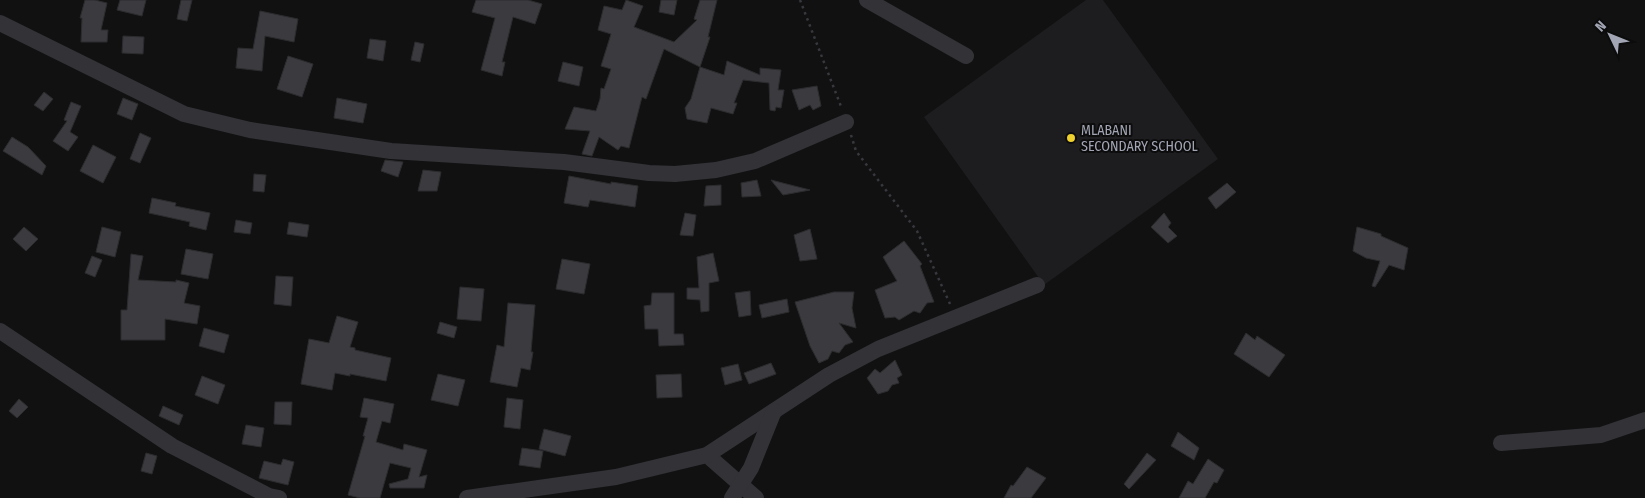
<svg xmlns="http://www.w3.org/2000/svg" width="1645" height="498" viewBox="0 0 1645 498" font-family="'Fira Sans Condensed',sans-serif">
<rect width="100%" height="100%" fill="#111112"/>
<path fill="#1d1d1f" d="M1086,0H1103L1218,159L1044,285L924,117Z"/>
<g fill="#3b3b3f" stroke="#2c2b2e">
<path d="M85,0H95L107,3L101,30H108L107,42H81L82,18H80Z"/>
<path d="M120,0H146L142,16L117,10Z"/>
<path d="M181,0H192L187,21L177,19Z"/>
<path d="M476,0H528L542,4L535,24L513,17L502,62H505L502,76L481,70L495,18L472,12Z"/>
<path d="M626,0L643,6L634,27L674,42L697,20L694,19L700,0H717L708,37H710L700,67L664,49L646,99L642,97L629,148L621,146L618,150L599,137L592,156L582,154L590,131L565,129L574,107L596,111L600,99L601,88L604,89L611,69L601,66L611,34L598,30L604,6L622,10Z"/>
<path d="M661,0H677L674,15L659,12Z"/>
<path d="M260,11L298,19L294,42L265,36L262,71L236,68L238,48L253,49Z"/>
<path d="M123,36L144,37L143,54L122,53Z"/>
<path d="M370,39L386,41L383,61L367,58Z"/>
<path d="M415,42L424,44L420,62L411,60Z"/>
<path d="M288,56L313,64L302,97L277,89Z"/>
<path d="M727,61L760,75V68L781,70L778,90H784L781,108L776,107L775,111L770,110L769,83L743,80L734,103H737L733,114L711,108L707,123L687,119L685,108L691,99L700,67L724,75Z"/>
<path d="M563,62L583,67L579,86L558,81Z"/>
<path d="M817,86L821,106L813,110L810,105L799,110L792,90Z"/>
<path d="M44,92L53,99L43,111L34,105Z"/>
<path d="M123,98L138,104L132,120L117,114Z"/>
<path d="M337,98L367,104L363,123L334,118Z"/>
<path d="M71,102L81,106L70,132L78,137L68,151L53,141L67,121L64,120Z"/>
<path d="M140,133L151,138L140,163L130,159Z"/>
<path d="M12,137L28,147L46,166L42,175L3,151Z"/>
<path d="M93,145L116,157L103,183L80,171Z"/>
<path d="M385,160L403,162L398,177L381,171Z"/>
<path d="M423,170L441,172L437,191H418Z"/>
<path d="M254,174L266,175L264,192L253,191Z"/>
<path d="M569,176L611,184V182L638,186L635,207L590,200L588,207L564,203Z"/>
<path d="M757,180L761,196L742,197L741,183Z"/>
<path d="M771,180L810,190L783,195Z"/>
<path d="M1227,183L1236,192L1216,209L1208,198Z"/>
<path d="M721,185V205L704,206L706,186Z"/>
<path d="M152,198L176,203L175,206L210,213L206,230L189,226L190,222L149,213Z"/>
<path d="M685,213L696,215L693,236L680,235Z"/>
<path d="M1164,213L1171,223L1168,227L1177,236L1168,243L1151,227Z"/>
<path d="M236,220L252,223L250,234L234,232Z"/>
<path d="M289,222L309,225L307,237L287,234Z"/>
<path d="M24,227L38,239L26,251L13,239Z"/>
<path d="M102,227L121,232L115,257L96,252Z"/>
<path d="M1357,227L1381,234V236L1408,248L1404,270L1389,265L1375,287L1372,286L1380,261L1366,258L1353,251Z"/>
<path d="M810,229L817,259L800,261L794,235Z"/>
<path d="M904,241L922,264L920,266L934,302L927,303L920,313L914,311L899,320L895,317L885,318L875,290L897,281L883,257Z"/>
<path d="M186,249L213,254L208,279L181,274Z"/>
<path d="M713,253L719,281L709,283V311L701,312L700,300L687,299V288H699L697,257Z"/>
<path d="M131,254L143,256L138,280L176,282V280L189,283L184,303L200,306L197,324L165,319V340H121V310H127Z"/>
<path d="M92,256L102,260L95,277L85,273Z"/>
<path d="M562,259L590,264L584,294L556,289Z"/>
<path d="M276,276L293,277L291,306L274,304Z"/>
<path d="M460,287L484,289L481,321L457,319Z"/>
<path d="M750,291L751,315L739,317L735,293Z"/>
<path d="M834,292H854L852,308L856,328L839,323L853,342L845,345L839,353L832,351L828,359L819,363L810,346L795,302Z"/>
<path d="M652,293H674V334H683L684,345L659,346L658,329H645L644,306L651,305Z"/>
<path d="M787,299L789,312L762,318L759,305Z"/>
<path d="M508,303L535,305L531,352H533L530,370L521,368L517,387L490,382L497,345L504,347Z"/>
<path d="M337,316L358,322L350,347L355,348V350L391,358L386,381L350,374V376L335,373L332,390L301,384L309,339L329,343Z"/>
<path d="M440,322L457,327L454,338L437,333Z"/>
<path d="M204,328L229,335L224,353L199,346Z"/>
<path d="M1246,333L1255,340L1257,336L1285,355L1269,377L1234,354Z"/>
<path d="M895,360L902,375L897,378L899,383L892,385L888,391L878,394L867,378L875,369L880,373Z"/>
<path d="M771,363L776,374L749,384L744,373Z"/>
<path d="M738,364L742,380L725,385L721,368Z"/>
<path d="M438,374L465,380L458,406L431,400Z"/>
<path d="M681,374L682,397L657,398L656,375Z"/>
<path d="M202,376L225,385L218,404L195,395Z"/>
<path d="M364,398L394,404L390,423L382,421L376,442L403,450L404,444L427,450L419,477L427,475L424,488H390L389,484L408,479L411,468L390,463L380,498H360L348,495L365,436H363L368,418L360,417Z"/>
<path d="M507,398L523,400L520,429L504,427Z"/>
<path d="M19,399L28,407L17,418L9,411Z"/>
<path d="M275,402H292L291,425L274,424Z"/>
<path d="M163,406L183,415L179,425L159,416Z"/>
<path d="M246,425L264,428L261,447L242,444Z"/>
<path d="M544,429L571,436L565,456L539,449Z"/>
<path d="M1178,432L1199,448L1194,460L1171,446Z"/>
<path d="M522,448L543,451L540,468L519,465Z"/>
<path d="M146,453L157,456L152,474L141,471Z"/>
<path d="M1147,453L1156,460L1129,489L1124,484Z"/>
<path d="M283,459L294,462L288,485L259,478L264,461L281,465Z"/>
<path d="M1208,459L1224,470L1217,483L1214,482L1205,498H1179L1188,481L1193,484Z"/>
<path d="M1027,467L1046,478L1031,498H1004L1011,485L1013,486Z"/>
</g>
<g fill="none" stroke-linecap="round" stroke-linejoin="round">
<g stroke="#38393e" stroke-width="2.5" stroke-dasharray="2.5 4" stroke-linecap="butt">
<path d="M800,0L842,109"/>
<path d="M851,135L856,151L917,231L950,304"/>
</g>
<g stroke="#323237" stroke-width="16">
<path d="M867,0L966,56"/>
<path d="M0,23L184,114L250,130L391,151L564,162L649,173L675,174L716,170L755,161L846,122"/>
<path d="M0,331L172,446L269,496L279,498"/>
<path d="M1501,443L1601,435L1645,420"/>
<path d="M707,455L756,498"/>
<path d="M467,498L616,477L707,455L829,375L878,349L1037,285"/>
<path d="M732,498L751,468L774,411"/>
</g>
</g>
<circle fill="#eed02e" stroke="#0c0c0d" stroke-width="2" cx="1071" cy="138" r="5"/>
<g text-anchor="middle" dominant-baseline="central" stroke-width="4" stroke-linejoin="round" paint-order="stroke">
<g font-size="14" fill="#a2a5b3" stroke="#0c0c0d" text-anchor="start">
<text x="1081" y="130">MLABANI<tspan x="1081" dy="16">SECONDARY SCHOOL</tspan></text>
</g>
</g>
<g transform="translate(1610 35) rotate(313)" stroke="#0c0c0d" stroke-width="4" paint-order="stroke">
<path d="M0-4L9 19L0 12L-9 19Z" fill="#a2a5b3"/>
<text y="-8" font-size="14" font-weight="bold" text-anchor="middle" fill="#a2a5b3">N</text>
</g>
</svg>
